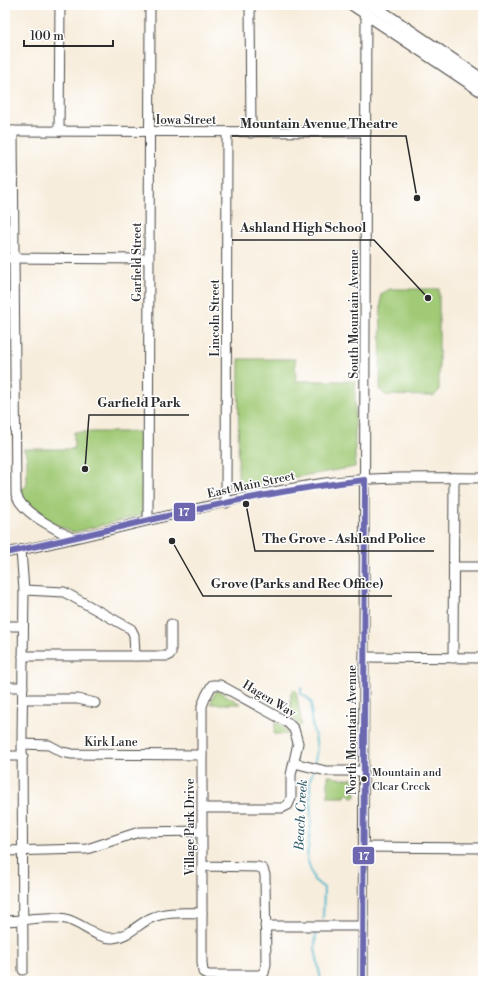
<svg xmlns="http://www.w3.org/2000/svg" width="488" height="986" viewBox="0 0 488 986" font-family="'Libre Bodoni',serif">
<rect width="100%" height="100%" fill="#fff"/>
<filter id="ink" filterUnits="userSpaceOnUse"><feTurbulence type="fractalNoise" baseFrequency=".025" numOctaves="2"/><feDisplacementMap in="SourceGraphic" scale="8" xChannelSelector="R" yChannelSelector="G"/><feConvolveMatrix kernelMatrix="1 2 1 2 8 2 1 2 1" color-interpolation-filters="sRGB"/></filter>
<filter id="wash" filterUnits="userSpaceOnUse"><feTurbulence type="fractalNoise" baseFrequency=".012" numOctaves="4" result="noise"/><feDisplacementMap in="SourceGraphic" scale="16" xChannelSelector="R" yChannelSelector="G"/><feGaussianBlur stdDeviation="0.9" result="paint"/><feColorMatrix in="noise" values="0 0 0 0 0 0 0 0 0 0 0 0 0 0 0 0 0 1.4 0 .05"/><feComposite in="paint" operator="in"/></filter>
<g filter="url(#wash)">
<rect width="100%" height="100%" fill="#f7eddc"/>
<g fill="#a0ca76" stroke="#667a50">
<path d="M390,289H439V391L434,396L385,395L380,390L381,294Z"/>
<path d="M239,359H295L296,381H355V467L238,487Z"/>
<path d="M74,432H144V513L142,515L75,532H71C54,522 19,512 20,488H25L27,483V455L23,449H74Z"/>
<path d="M293,690L296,691L302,725L300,726L290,715L291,692Z"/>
<path d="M218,691L241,704H210L215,693Z"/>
<path d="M275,722L284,727L288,734H274Z"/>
<path d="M328,775L336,778L355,779L356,782H354L356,797H351L349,794H346L345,797H328Z"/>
</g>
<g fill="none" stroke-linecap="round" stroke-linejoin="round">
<g stroke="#4eb5cd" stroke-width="2">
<path d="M301,688V694C304,696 309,698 311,702C313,706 311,713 311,718C314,738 320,743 314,764"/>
<path d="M313,771L310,780L311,823L307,858L314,880L324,888L323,919"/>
<path d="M316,930L315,948L321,981"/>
</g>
</g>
</g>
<g filter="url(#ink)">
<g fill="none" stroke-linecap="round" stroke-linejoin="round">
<g stroke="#4a4846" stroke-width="11">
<g id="minor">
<path d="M250,5L251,133"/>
<path d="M5,131L366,132"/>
<path d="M13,131L16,494C21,513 55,528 72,538"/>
<path d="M59,131L60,5"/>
<path d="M5,258L148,259"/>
<path d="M226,503L227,133"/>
<path d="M148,519L150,5"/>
<path d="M21,550L24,590L22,735L23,970"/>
<path d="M5,553C112,533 217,499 325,483C377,476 431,478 483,478"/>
<path d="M454,567H483"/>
<path d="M24,590L64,592L131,629L134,635L135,656"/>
<path d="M5,626H23"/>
<path d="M23,656H168L171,653V624"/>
<path d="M364,657L483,658"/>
<path d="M453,658L454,478"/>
<path d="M5,687H23"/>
<path d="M23,699H78L95,703"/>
<path d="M23,744L49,745L62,752L72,754L202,755"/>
<path d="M5,756H23"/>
<path d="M294,763L326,771H363"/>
<path d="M363,847L483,848"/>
<path d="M5,851L87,849L139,832L202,831"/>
<path d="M202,866L258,867L263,869L265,875L266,964L264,973L259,975H208L203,972L202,962V706L206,696L212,685H220L287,722L294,729L298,743L291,775V798L288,805L282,808H202"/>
<path d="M5,921C25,921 46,915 66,919C82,923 97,939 113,938C128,937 138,924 151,918C166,911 185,913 202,913"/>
<path d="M265,926H363"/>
<path d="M363,981L366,5"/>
</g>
</g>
<g stroke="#4a4846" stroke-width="13">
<g id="major">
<path d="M353,5L483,92"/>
<path d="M372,5L483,80"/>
</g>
</g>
<use href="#minor" stroke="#fff" stroke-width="9"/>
<use href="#major" stroke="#fff" stroke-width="11"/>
<g stroke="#fff" stroke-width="9">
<g id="bus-1">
<path d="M5,553C125,528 243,493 365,480"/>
<path d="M363,981L365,480"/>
</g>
</g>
<use href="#bus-1" stroke="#6c67af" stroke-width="6"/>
</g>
</g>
<circle fill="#2b2b2b" stroke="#fff" stroke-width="1.5" cx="364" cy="779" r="3.5"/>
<g text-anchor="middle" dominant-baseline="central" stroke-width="3" stroke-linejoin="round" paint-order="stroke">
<g font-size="11" fill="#2b2b2b" stroke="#fff" text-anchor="start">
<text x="372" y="773">Mountain and<tspan x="372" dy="14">Clear Creek</tspan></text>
</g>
<g font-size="12" fill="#2b2b2b" stroke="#fff">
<text x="186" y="120">Iowa Street</text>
<text transform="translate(137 262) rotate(-90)">Garfield Street</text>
<text transform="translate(354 314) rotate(-90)">South Mountain Avenue</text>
<text transform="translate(215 318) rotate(-90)">Lincoln Street</text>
<text transform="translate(251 485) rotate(-12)">East Main Street</text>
<text transform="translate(269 699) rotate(31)">Hagen Way</text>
<text transform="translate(352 730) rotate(-90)">North Mountain Avenue</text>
<text x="111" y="742">Kirk Lane</text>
<text transform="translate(190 827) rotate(-90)">Village Park Drive</text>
</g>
<g font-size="13" font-style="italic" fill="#39626c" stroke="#fff">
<text transform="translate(301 815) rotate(-87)">Beach Creek</text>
</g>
</g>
<path fill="none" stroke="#2b2b2b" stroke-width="1.5" d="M417 198L406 136H232M428 298L374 240H232M85 469L89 415H189M246 504L255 551H434M172 541L203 596H392"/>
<g fill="#2b2b2b" stroke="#fff" stroke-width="1.5">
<circle cx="417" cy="198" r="4"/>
<circle cx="428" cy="298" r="4"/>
<circle cx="85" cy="469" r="4"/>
<circle cx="246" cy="504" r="4"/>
<circle cx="172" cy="541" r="4"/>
</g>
<g font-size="13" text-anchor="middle" font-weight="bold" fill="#2b2b2b" stroke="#fff" stroke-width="3" stroke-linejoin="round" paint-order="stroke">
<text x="319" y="128">Mountain Avenue Theatre</text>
<text x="303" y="232">Ashland High School</text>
<text x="139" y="407">Garfield Park</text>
<text x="344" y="543">The Grove - Ashland Police</text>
<text x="297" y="588">Grove (Parks and Rec Office)</text>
</g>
<g stroke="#fff" stroke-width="1.5">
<rect x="173" y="502" width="23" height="20" rx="4" fill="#6c67af"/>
<rect x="352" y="846" width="23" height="19" rx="4" fill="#6c67af"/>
</g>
<g font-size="11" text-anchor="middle" font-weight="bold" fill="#fff">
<text x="184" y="516">17</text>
<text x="364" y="860">17</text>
</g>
<rect width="488" height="986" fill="none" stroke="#fff" stroke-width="20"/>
<path d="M24 40v6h89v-6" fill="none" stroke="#2b2b2b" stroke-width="2"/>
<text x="30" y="40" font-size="12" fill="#2b2b2b" stroke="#ffffff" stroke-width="3" paint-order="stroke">100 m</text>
</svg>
